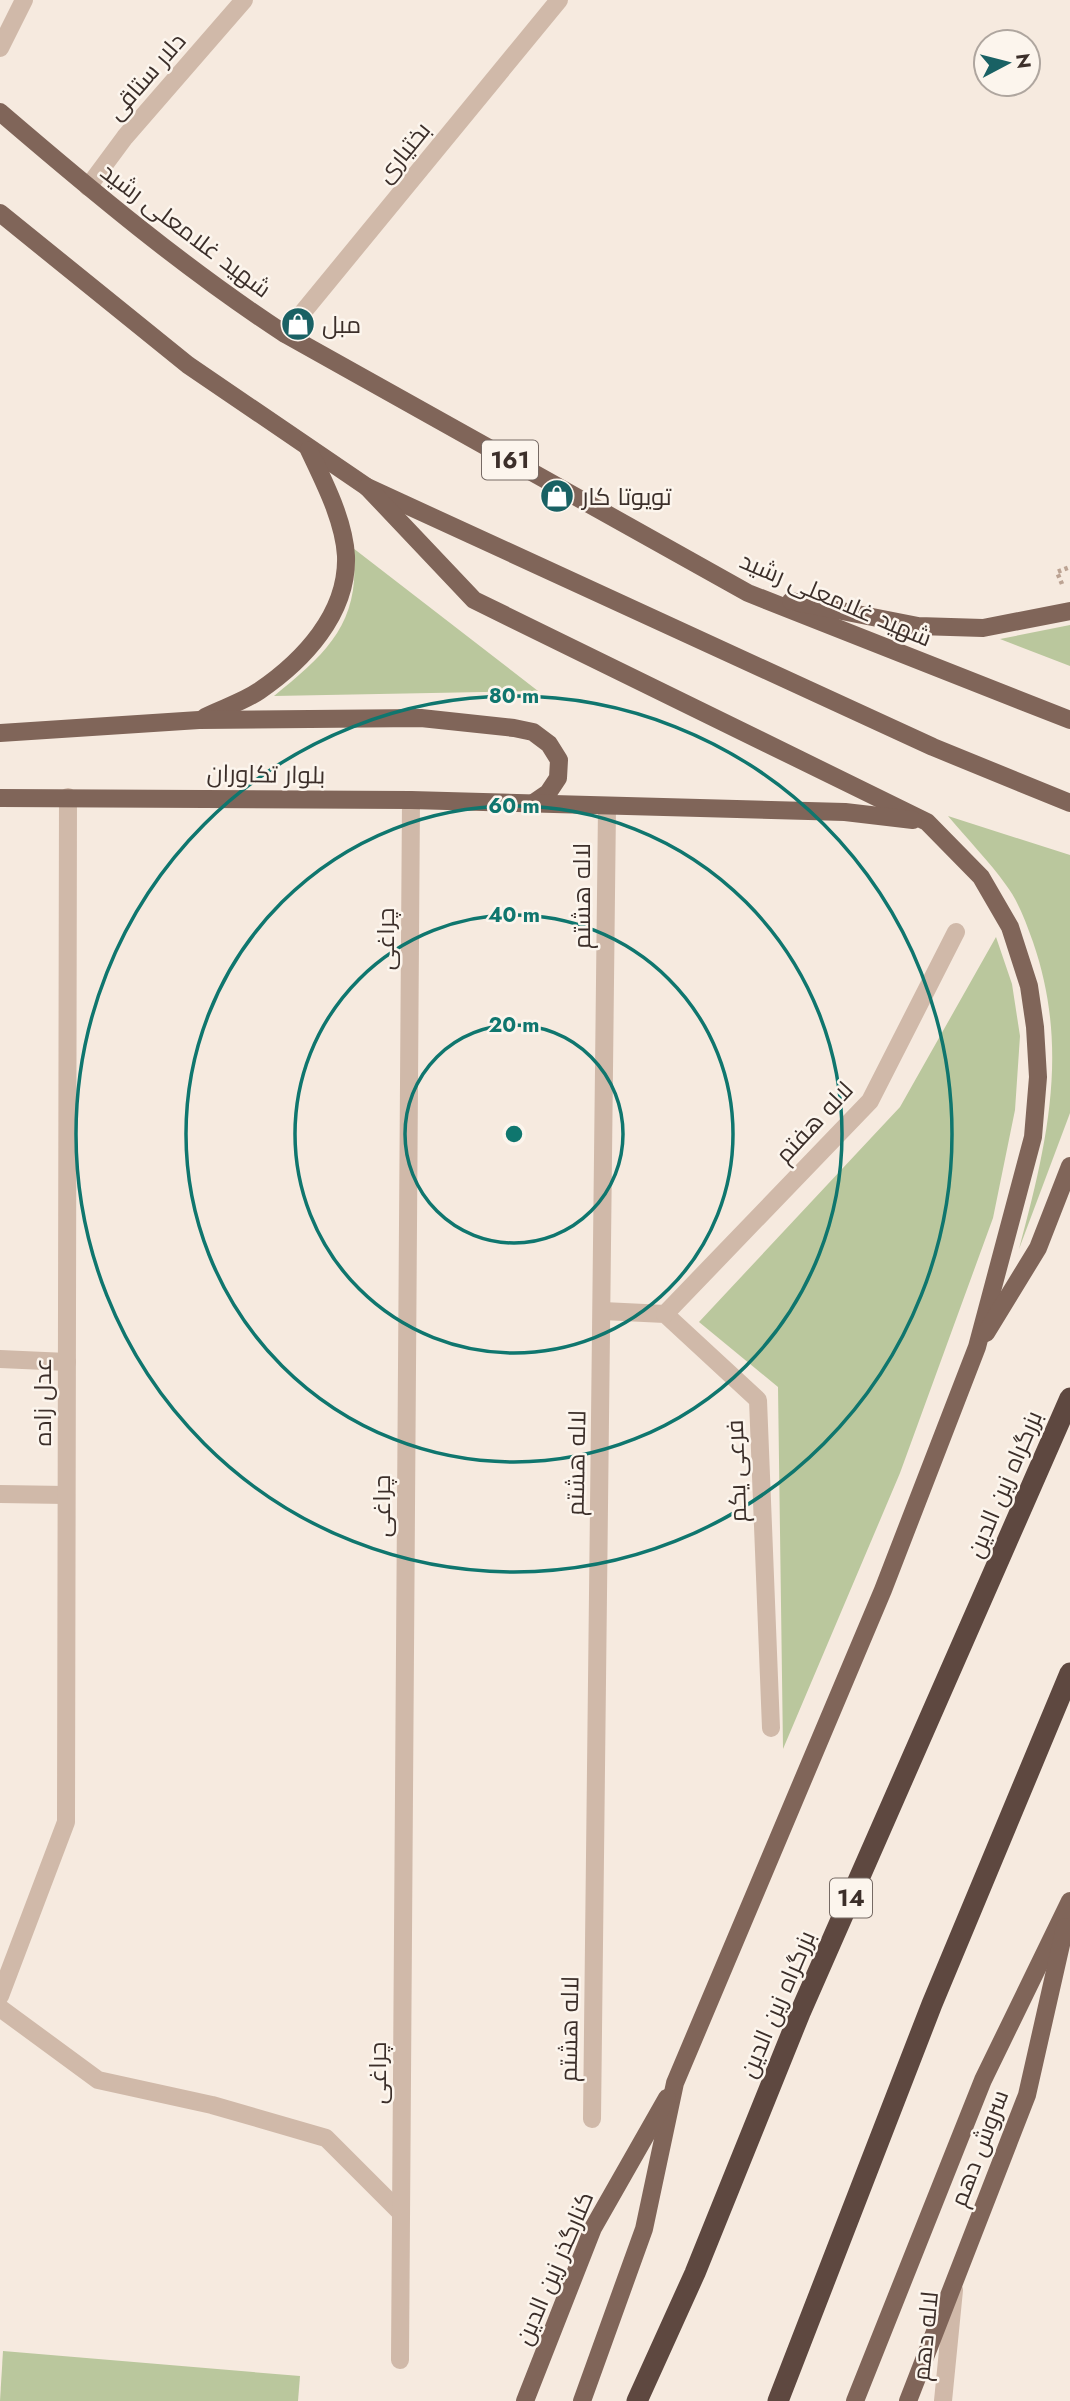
<svg xmlns="http://www.w3.org/2000/svg" width="1070" height="2401" viewBox="0 0 1070 2401" font-family="Jost,Cairo,sans-serif">
<rect width="100%" height="100%" fill="#f6eadf"/>
<g fill="#bac79d">
<path d="M353,548L538,691L274,696C327,653 362,622 353,548Z"/>
<path d="M1070,625V666L1000,639Z"/>
<path d="M948,816L1070,855V1113L1019,1249C1047,1144 1070,1049 1033,942C1026,923 1019,902 1006,885C989,861 967,839 948,816Z"/>
<path d="M996,937L1012,984L1020,1036L1015,1110L993,1218L900,1473L783,1749L778,1387L699,1322L900,1107Z"/>
<path d="M3,2351L300,2376L298,2401H0Z"/>
</g>
<g fill="none" stroke-linecap="round" stroke-linejoin="round">
<path stroke="#bca393" stroke-width="4.5" stroke-dasharray="3.5 3.5" stroke-linecap="butt" d="M1062,584L1057,572L1070,567"/>
<g stroke="#d0b9a9" stroke-width="18">
<path d="M0,48L24,0"/>
<path d="M88,187L125,137L244,0"/>
<path d="M285,334L559,0"/>
<path d="M603,1311L665,1314L758,1400L771,1728"/>
<path d="M665,1314L870,1101L956,932"/>
<path d="M0,1359L67,1362"/>
<path d="M0,1494L66,1495"/>
<path d="M0,1996L66,1822L68,797"/>
<path d="M0,2008L98,2080L212,2105L326,2138L401,2213"/>
<path d="M592,2119L607,807"/>
<path d="M400,2360L411,800"/>
<path d="M943,2401L954,2290"/>
</g>
<g stroke="#806559" stroke-width="18">
<path d="M0,112C91,190 184,268 285,334L748,593L1070,720"/>
<path d="M0,213L188,365L367,487L933,747L1070,803"/>
<path d="M367,487L474,600L927,822L981,877L1010,927L1029,986L1035,1027L1038,1077L1033,1137L977,1347L883,1590L675,2083L644,2229L582,2401"/>
<path d="M791,601L918,626L983,628L1070,611"/>
<path d="M205,717C223,708 243,702 259,691C303,661 348,614 346,556C344,520 324,482 309,450"/>
<path d="M0,733L199,720L421,718L514,728L533,732L549,744L559,760L558,778L548,793L532,804"/>
<path d="M0,798L411,800L845,812L913,820"/>
<path d="M986,1333L1038,1248L1070,1166"/>
<path d="M525,2401L593,2228L667,2098"/>
<path d="M855,2401L983,2080L1070,1901"/>
<path d="M908,2401L1027,2095L1065,1927"/>
</g>
<g stroke="#5e4840" stroke-width="21">
<path d="M637,2401L695,2273L800,2013L1070,1398"/>
<path d="M778,2401L932,2004L1070,1673"/>
</g>
</g>
<g fill="none" stroke="#0f766e" stroke-width="3.5">
<circle cx="514" cy="1134" r="109"/>
<circle cx="514" cy="1134" r="219"/>
<circle cx="514" cy="1134" r="328"/>
<circle cx="514" cy="1134" r="438"/>
</g>
<defs>
<g id="shop-disc" transform="scale(1.75)"><circle r="9.5" fill="#196164" stroke="#fcf5ed"/><path d="M-5-2.5h2.3a2.7 3.5 0 0 1 5.4 0H5L5.5 6h-11ZM-1.5-2.5h3a1.5 2.3 0 0 0-3 0Z" fill="#fff"/></g>
</defs>
<g fill-rule="evenodd">
<use href="#shop-disc" x="298" y="324"/>
<use href="#shop-disc" x="557" y="496"/>
</g>
<g text-anchor="middle" dominant-baseline="central" stroke-width="5" stroke-linejoin="round" paint-order="stroke">
<g fill="#fcf5ed" stroke="#766a64" stroke-width="2">
<rect x="482" y="440.5" width="56" height="39" rx="5"/>
<rect x="830" y="1878.5" width="42" height="39" rx="5"/>
</g>
<g font-size="23" font-weight="bold" fill="#3c2f2a">
<text x="510" y="460">161</text>
<text x="851" y="1898">14</text>
</g>
<g font-size="24" fill="#3c2f2a" stroke="#fcf5ed">
<text transform="translate(146 76) rotate(-49)">دلار ستاقی</text>
<text transform="translate(403 152) rotate(-51)">بختیاری</text>
<text transform="translate(186 230) rotate(37)">شهید غلامعلی رشید</text>
<text transform="translate(836 599) rotate(23)">شهید غلامعلی رشید</text>
<text transform="translate(266 774) rotate(1)">بلوار تکاوران</text>
<text transform="translate(581 896) rotate(-90)">لاله هشتم</text>
<text transform="translate(385 939) rotate(-90)">چراغی</text>
<text transform="translate(814 1122) rotate(-47)">لاله هفتم</text>
<text transform="translate(42 1402) rotate(-90)">عدل زاده</text>
<text transform="translate(576 1463) rotate(-89)">لاله هشتم</text>
<text transform="translate(736 1471) rotate(-92)">فرعی یکم</text>
<text transform="translate(1004 1484) rotate(-67)">بزرگراه زین الدین</text>
<text transform="translate(381 1506) rotate(-90)">چراغی</text>
<text transform="translate(777 2004) rotate(-67)">بزرگراه زین الدین</text>
<text transform="translate(569 2029) rotate(-89)">لاله هشتم</text>
<text transform="translate(377 2073) rotate(-90)">چراغی</text>
<text transform="translate(979 2148) rotate(-69)">سروش دهم</text>
<text transform="translate(554 2268) rotate(-67)">کنارگذر زین الدین</text>
<text transform="translate(925 2336) rotate(-84)">لاله دهم</text>
</g>
<g font-size="24" fill="#3c2f2a" stroke="#fcf5ed" text-anchor="start">
<text x="322" y="324">مبل</text>
<text x="582" y="496">تویوتا کار</text>
</g>
</g>
<circle cx="514" cy="1134" r="10" fill="#0f766e" stroke="#fcf5ed" stroke-width="3.5"/>
<g font-size="21" text-anchor="middle" font-weight="bold" fill="#0f766e" stroke="#fcf5ed" stroke-width="5" stroke-linejoin="round" paint-order="stroke">
<text x="514" y="703">80 m</text>
<text x="514" y="813">60 m</text>
<text x="514" y="922">40 m</text>
<text x="514" y="1032">20 m</text>
</g>
<g transform="translate(1007 63) rotate(83)"><circle r="33" fill="#fcf5ed" stroke="#afa69f" stroke-width="2"/>
<path d="M0-5L12 26L0 18L-12 26Z" fill="#196164"/>
<text y="-10" font-size="19" font-weight="bold" text-anchor="middle" fill="#3c2f2a">N</text>
</g>
</svg>
